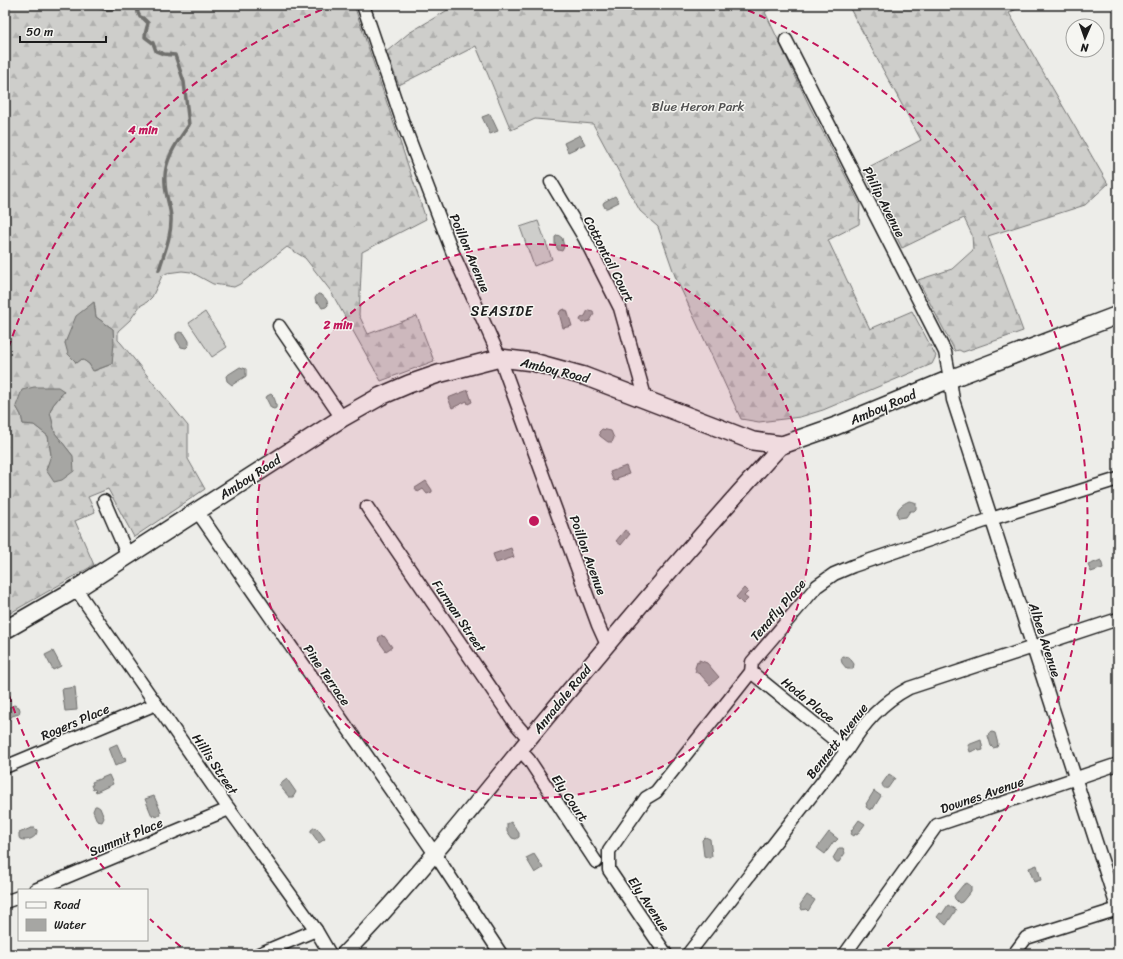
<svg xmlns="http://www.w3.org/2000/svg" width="1123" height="959" viewBox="0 0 1123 959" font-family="Sriracha,sans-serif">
<defs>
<pattern id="forest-firs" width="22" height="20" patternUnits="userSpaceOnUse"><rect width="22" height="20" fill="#cececb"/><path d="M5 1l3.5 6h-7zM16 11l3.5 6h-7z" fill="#b0b0ae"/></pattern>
</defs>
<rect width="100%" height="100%" fill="#edede9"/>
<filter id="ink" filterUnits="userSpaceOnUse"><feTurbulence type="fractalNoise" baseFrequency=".025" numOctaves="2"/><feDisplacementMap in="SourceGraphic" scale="8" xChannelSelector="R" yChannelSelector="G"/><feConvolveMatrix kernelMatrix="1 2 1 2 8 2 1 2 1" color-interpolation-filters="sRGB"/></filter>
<g filter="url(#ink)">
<g fill="#cececb" stroke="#757574">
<path d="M538,221L552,259L534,266L520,227Z"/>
<path d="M205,312L227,347L212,357L189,323Z"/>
</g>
<g fill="url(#forest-firs)" stroke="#757574" fill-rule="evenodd">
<path d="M5,5H354L426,219L362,252L359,315L368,334L417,316L434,361L381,381L330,290L305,258L287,247L240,284L234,287L213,284L191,272L182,271L167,273L162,276L152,297L147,302L140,306L130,320L118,331V340L121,343L188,426V459L205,489L134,537L108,489L88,497L95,512L75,521L94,565L5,616ZM94,302L96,317L113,329L112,364L94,371L89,364L82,359L76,363L65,343L69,335ZM64,392L53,405L50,412L55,433L73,456L51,455L48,436L34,425L23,424L21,415L16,406Z"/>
<path d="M456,5H778L765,12L809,105L860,204L859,224L828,240L870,329L912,311L936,356L932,364L823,410L800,417L759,422L741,419L675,276L658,227L640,211L593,124L535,119L511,130L476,46L399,85L386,52L409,33Z"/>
<path d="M848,5H1024L1009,13L1108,184L1085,205L988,236L1023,331L963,352L959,350L955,351L918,280L952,269L973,250L972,235L964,218L902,248L863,170L921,140Z"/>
</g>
<g fill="#a6a6a3" stroke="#6f6f6d">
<path d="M490,114L498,131L490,134L482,117Z"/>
<path d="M580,135L585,144L568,152L564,143Z"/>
<path d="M615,196L619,202L607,208H605L603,204L604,202Z"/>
<path d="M558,235L562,238L564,247L562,251L558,250L555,244V237Z"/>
<path d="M318,294C323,294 328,300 328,305L326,307L322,308L319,303L316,302L315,298Z"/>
<path d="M94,302L96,317L113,329L114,343L112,364L93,371L89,364L82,359L77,363L68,354L65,343L76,316Z"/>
<path d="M565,309V311L567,310L572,326L563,328L559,313L560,312V311Z"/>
<path d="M588,310L593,311L594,314L590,321L582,323L580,320L581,318L585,316Z"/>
<path d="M179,332L184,333L189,341V345L186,348L181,347L176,339V334Z"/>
<path d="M240,367L246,369V376L232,385L227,381L226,376Z"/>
<path d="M34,387H58L64,391L53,405L50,412L55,433L73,456L74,471L62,480L54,482L46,470L51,455L48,436L34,425L23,424L21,415L16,406L22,390Z"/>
<path d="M468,390L472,402L468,404L467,401L452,408L448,398Z"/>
<path d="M271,394C274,396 277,404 276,408L274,409L271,408L266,398L267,396Z"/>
<path d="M602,429L611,431L614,438L612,442H608L600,436L599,432Z"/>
<path d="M626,466L629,474L617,478L618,480L615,481L613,480L610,472Z"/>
<path d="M426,481L432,490V492L427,494L423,489L418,492L415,488Z"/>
<path d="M909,501L914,502L916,503V509L914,511H910L906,517L899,518L897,515C897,507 903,504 909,501Z"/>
<path d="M625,530L630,534L621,545L616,541Z"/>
<path d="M511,548L514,557L496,563L493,554Z"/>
<path d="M1101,560L1103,568L1091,572L1088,565Z"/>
<path d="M744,588L748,592L744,596L748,599L743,604L736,597Z"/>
<path d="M382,635L383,637L384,636L392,647L386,651L378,640L379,639L378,638Z"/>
<path d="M53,651L61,666L53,670L45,655Z"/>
<path d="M843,656L849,657L854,664L853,669H847L842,663L841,659Z"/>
<path d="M699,660L707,663L719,677L710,685L700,674L695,672L696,670L695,668L697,662L699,663Z"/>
<path d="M75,687L77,710L65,711L62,689Z"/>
<path d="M14,705L19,707L20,710L19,714L12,716L10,719L5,720V709Z"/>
<path d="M992,732L995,733L998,744L997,747L993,748L991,746L988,736L989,733Z"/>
<path d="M981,740L983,750L979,751L978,749L970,752L968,745Z"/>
<path d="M117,744L123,758L125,757L126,761L115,766L108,748Z"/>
<path d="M889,774L895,778L888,788C885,789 883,788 882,784Z"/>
<path d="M109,775L113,784L96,792L95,789L93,790L91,785H93L92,782Z"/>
<path d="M287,779L296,792L293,797H289L279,785Z"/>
<path d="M874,791L881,796L873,809L871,808L870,810L866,807L867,805L866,804Z"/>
<path d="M154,796L161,812L159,813L160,815L155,817L154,815L152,816L145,799Z"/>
<path d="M95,806H97L100,808L104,818L102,822L97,821L93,811Z"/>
<path d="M859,820L865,824L857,835L855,834L854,836L851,834L852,832L851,831Z"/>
<path d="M511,822L519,833V837L516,839L512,838L507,831V824Z"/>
<path d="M315,827L316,829L317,828L325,839L319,843L311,832V830Z"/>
<path d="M31,828H35L37,830C38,838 26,842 20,839L19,837V833Z"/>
<path d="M829,832L838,839L835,842L834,841L825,854L817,848Z"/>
<path d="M705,837L710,839L712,856L709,858L704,856L702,840Z"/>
<path d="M839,848H843L845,853L839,862H835L833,858Z"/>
<path d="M534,854L543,868L535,873L526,858Z"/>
<path d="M1037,865L1041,880L1034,882L1029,868Z"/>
<path d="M967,883L971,886V891L962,902L959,903L955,899L954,896L963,885Z"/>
<path d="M807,895L815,900L808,911L806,909L802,910L800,905Z"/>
<path d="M948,905L956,910L946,925L937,917L940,913L942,914Z"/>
</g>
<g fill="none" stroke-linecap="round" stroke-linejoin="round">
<g stroke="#6f6f6d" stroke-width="3.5">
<path d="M91,5C100,9 112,11 121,5"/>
<path d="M137,5L138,13L140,17L143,18L148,23C147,28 145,32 145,37L153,43L156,51L164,54L175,55L184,82L189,125C177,142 163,161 165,183C165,194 170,205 171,217C172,235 164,253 159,270"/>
</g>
<g stroke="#1c1c1c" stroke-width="15">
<g id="minor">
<path d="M363,5L403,123L452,251L500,358L598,625L607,645"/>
<path d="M786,40L945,352L950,379L953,400L1118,910"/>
<path d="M551,182L585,239L620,308L646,400"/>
<path d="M279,326L342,418"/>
<path d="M104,501L128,556"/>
<path d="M367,507L515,723L529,739"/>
<path d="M197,511L435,854L501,954"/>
<path d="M76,589L229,809L316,930L330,954"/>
<path d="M751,672L847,750"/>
<path d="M520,750L529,760L596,862"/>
<path d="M5,767L156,704"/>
<path d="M35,890L229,809"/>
<path d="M5,902L19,897"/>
<path d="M259,954L316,930"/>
<path d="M666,954L609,870V851L646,798L656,792L751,672L752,662L817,586L834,574L853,566L991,519L1118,479"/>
<path d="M688,954L847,750C864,723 881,703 909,688L1118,619"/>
<path d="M845,954L937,825L1118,764"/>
<path d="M1014,954L1026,938L1118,909"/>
</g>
</g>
<g stroke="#1c1c1c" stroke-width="18">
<path id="tertiary" d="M344,954C412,885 472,808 533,734C614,636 696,538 782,445"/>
</g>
<g stroke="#1c1c1c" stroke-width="20">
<path id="secondary" d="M5,630L76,589L342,418L381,396L409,384L438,374L500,358L533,362L584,376L753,441L782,445L836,426L950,379L1118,315"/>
</g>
<use href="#minor" stroke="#f6f6f2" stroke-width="12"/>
<use href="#tertiary" stroke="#f6f6f2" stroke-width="15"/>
<use href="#secondary" stroke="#f6f6f2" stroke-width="17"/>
</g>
</g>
<circle cx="534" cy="521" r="277" fill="#c2185b" fill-opacity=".12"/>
<g fill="none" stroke="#c2185b" stroke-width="2" stroke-dasharray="7 5">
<circle cx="534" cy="521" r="277"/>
<path d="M190 954A553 553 0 0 1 150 919M120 887A553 553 0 0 1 5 683M5 359A553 553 0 0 1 331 6M737 6A553 553 0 0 1 878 954"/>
</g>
<g text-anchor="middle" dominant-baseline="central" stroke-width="3" stroke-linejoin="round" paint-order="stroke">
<g font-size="13" fill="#515151" stroke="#f6f6f2">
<text x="698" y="106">Blue Heron Park</text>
</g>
<g font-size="13" fill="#1c1c1c" stroke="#f6f6f2">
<text transform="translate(884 202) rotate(63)">Philip Avenue</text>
<text transform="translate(470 253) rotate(67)">Poillon Avenue</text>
<text transform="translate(609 259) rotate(63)">Cottontail Court</text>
<text transform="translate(555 370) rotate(14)">Amboy Road</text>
<text transform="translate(883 407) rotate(-23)">Amboy Road</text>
<text transform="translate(250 477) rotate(-33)">Amboy Road</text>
<text transform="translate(588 555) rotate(70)">Poillon Avenue</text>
<text transform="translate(778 610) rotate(-49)">Tenafly Place</text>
<text transform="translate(459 616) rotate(56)">Furman Street</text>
<text transform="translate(1045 640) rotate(72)">Albee Avenue</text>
<text transform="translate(327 675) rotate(55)">Pine Terrace</text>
<text transform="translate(562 699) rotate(-51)">Annadale Road</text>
<text transform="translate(808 700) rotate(39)">Hoda Place</text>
<text transform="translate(75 722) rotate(-23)">Rogers Place</text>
<text transform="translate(837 741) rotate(-52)">Bennett Avenue</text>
<text transform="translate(215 764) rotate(56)">Hillis Street</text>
<text transform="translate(982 795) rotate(-19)">Downes Avenue</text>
<text transform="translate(570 798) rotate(56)">Ely Court</text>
<text transform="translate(126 837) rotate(-23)">Summit Place</text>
<text transform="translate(649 904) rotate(56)">Ely Avenue</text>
</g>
<g font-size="14" letter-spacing="1" fill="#1c1c1c" stroke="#f6f6f2">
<text x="502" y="311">SEASIDE</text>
</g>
</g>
<circle cx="534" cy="521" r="6" fill="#c2185b" stroke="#f6f6f2" stroke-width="2"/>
<g font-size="12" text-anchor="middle" font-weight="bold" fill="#c2185b" stroke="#f6f6f2" stroke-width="3" stroke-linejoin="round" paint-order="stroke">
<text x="143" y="134">4 min</text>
<text x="338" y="329">2 min</text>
</g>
<rect width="1123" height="959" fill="none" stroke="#f6f6f2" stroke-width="20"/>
<rect x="10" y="10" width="1103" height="939" fill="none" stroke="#1c1c1c" stroke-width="1.5" filter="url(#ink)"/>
<rect x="18" y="889" width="130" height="52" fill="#f6f6f2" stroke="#9f9f9c"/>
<rect x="26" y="902" width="20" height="6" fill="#f6f6f2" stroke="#9f9f9c"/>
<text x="54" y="909" font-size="12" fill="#1c1c1c">Road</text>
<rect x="26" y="919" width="20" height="12" fill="#a6a6a3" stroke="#9f9f9c"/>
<text x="54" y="929" font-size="12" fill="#1c1c1c">Water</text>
<g transform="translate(1085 38) rotate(182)"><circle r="19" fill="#f6f6f2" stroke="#9f9f9c"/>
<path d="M0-3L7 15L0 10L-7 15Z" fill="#1c1c1c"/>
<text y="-6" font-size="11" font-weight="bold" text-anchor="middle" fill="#1c1c1c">N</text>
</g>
<path d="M20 36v6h86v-6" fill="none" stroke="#1c1c1c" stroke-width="2"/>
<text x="26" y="36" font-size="12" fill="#1c1c1c" stroke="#f6f6f2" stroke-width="3" paint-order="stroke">50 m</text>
</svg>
